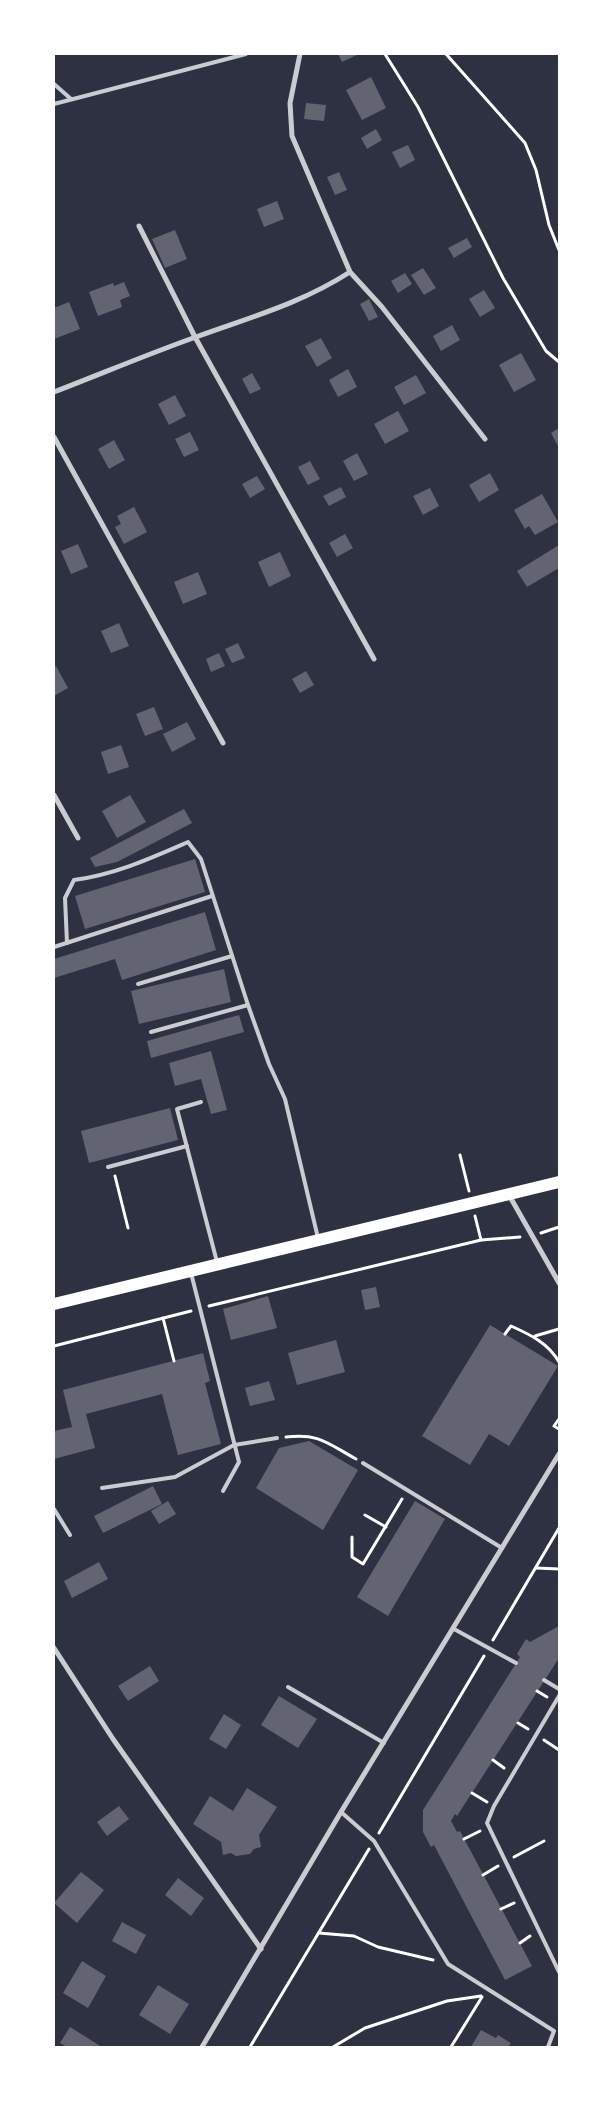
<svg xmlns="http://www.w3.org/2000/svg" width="613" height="2101" viewBox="0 0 613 2101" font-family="Overpass,sans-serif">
<rect width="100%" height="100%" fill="#2d3142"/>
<g fill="#626471">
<path d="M338,54H359L342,62Z"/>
<path d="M371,77L386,108L362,120L346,90Z"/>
<path d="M306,103L326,105L324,121L304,119Z"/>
<path d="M376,129L382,140L367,149L361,138Z"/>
<path d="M408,145L415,160L400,168L392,152Z"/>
<path d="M339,172L347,190L335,195L327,177Z"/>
<path d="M277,201L284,219L264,227L257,209Z"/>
<path d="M175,230L187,259L165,268L152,239Z"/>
<path d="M467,238L472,247L454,258L448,248Z"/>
<path d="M423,268L436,288L424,295L411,275Z"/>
<path d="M405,273L412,284L398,293L391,281Z"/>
<path d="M124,282L130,296L120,300L122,307L98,316L89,292L113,283L114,286Z"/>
<path d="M484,290L495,308L480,317L469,299Z"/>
<path d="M369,299L378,317L369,321L360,304Z"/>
<path d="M69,302L80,329L54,339V308Z"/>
<path d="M452,325L460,340L441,351L433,336Z"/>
<path d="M321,338L332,358L317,367L305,346Z"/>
<path d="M521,353L536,380L514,392L499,365Z"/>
<path d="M348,369L357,387L338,397L329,380Z"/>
<path d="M252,373L261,389L250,394L242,379Z"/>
<path d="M416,375L426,393L404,405L394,387Z"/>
<path d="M175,395L186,416L169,425L158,404Z"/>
<path d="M398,411L409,431L385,444L374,424Z"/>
<path d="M559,428V448L551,433Z"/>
<path d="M190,432L199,450L184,457L175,439Z"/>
<path d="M114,440L125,460L109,469L98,449Z"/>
<path d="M357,453L368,474L354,481L343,461Z"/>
<path d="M310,461L320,479L308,485L298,467Z"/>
<path d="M490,473L499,490L479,502L469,485Z"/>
<path d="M257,476L265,489L250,498L242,484Z"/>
<path d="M341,487L346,497L329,506L323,496Z"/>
<path d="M430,488L439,506L423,515L413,496Z"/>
<path d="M542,494L558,522L535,535L529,526L525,529L514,510Z"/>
<path d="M134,507L147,532L124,544L115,527L121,524L117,516Z"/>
<path d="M345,534L353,548L337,557L329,543Z"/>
<path d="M78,544L88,567L71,574L61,551Z"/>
<path d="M559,545V568L527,587L517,571Z"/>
<path d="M280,552L291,576L269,587L258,562Z"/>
<path d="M198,572L207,594L183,604L174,582Z"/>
<path d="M119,623L129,646L111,653L101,631Z"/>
<path d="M238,643L245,658L232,663L225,649Z"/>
<path d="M219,653L225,666L211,672L206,659Z"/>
<path d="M56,666L68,688L54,696V667Z"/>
<path d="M306,671L314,685L300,693L292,679Z"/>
<path d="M154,707L163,729L145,736L136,714Z"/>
<path d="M187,722L196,739L172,752L163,734Z"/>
<path d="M121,745L129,767L108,774L101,752Z"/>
<path d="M130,795L146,822L117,838L102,811Z"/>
<path d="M184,809L192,823L117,862L95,867L90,858Z"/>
<path d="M195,859L205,892L85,929L75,896Z"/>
<path d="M205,912L216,950L122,980L115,959L54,978V959Z"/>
<path d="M224,969L231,1002L139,1024L131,991Z"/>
<path d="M239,1015L244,1032L151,1058L147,1041Z"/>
<path d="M211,1051L227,1110L211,1114L201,1079L175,1086L169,1063Z"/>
<path d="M170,1108L178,1140L89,1163L81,1131Z"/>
<path d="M376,1287L380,1307L365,1310L361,1290Z"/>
<path d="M268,1296L277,1328L231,1340L223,1309Z"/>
<path d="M490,1325L558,1366L509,1446L489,1434L470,1465L422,1436Z"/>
<path d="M336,1340L345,1372L297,1385L288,1353Z"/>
<path d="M203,1353L210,1381L205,1383L221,1444L178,1455L162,1394L86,1414L95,1448L54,1459V1431L72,1427L63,1390Z"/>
<path d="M269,1381L275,1400L250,1406L245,1388Z"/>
<path d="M309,1441L358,1470L323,1530L256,1488L279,1448Z"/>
<path d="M153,1486L162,1504L103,1533L94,1516Z"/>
<path d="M168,1501L176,1514L159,1524L151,1511Z"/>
<path d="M415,1501L445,1519L388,1616L357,1597Z"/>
<path d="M99,1562L108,1579L72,1598L64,1581Z"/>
<path d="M559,1626V1658L457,1816L455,1814L451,1821L457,1832L460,1831L532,1966L505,1980L434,1845L431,1847L423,1832V1810L520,1657L517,1654L526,1639L530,1642Z"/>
<path d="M150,1666L159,1681L128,1701L118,1686Z"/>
<path d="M279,1696L317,1719L298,1748L261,1725Z"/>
<path d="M224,1714L241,1725L226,1749L209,1739Z"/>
<path d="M247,1788L277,1807L259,1835L261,1847L254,1849L250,1854L236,1856L231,1853L223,1855L221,1842L193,1824L210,1796L233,1811Z"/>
<path d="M119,1806L129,1819L107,1836L97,1822Z"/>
<path d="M81,1872L104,1890L77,1923L54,1903Z"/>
<path d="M178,1878L204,1898L191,1916L165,1895Z"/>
<path d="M122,1922L146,1935L136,1954L112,1941Z"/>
<path d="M82,1961L106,1976L88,2008L63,1993Z"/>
<path d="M158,1985L189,2004L170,2034L139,2015Z"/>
<path d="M70,2027L102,2047H67L60,2043Z"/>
<path d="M481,2030L496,2038L498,2035L511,2043L508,2047H471Z"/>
</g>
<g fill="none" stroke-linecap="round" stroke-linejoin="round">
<g stroke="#fff" stroke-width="3">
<path d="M385,54L418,107L503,278L546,351L559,362"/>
<path d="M446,54L525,143L536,170L549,225L559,250"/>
<path d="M460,1155L469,1191"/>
<path d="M115,1176L128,1228"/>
<path d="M475,1216L481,1240"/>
<path d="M541,1233L559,1227"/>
<path d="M209,1306L481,1240L520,1237"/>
<path d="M163,1318L174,1361"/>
<path d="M505,1334L511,1326C531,1335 548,1343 559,1362"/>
<path d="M535,1336L559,1329"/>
<path d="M54,1346L191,1311"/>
<path d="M559,1419L554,1426L559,1429"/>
<path d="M286,1437C319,1433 327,1443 356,1459"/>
<path d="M365,1515L386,1527"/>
<path d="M352,1537V1557L363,1564L402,1499"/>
<path d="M536,1568L559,1569"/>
<path d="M493,1640L559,1528"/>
<path d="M537,1691L547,1697"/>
<path d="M518,1723L528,1729"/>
<path d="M544,1740L559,1750"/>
<path d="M493,1760L504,1768"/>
<path d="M472,1793L487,1802"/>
<path d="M379,1833L484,1656"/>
<path d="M464,1839L480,1831"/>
<path d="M514,1857L544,1841"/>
<path d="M483,1875L498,1866"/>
<path d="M501,1909L514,1903"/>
<path d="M319,1933L354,1936L378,1947L433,1960"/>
<path d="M520,1943L530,1936"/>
<path d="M250,2047L369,1849"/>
<path d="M333,2047L365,2028L447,2001L481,1996"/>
<path d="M451,2047L482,1997"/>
</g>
<g stroke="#caccd0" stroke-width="4">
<path d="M54,84L71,99"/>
<path d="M54,104L246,54"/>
<path d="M67,943L65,898L74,880C116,874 149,859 188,842L201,859L248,1005L269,1064L285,1099L318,1238"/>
<path d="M54,947L212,896"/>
<path d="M138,984L232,956"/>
<path d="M151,1032L248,1005"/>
<path d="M201,1102L177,1109L217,1262"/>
<path d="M108,1167L187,1146"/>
<path d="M191,1273L239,1462L223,1491"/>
<path d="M363,1463L502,1548"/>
<path d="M102,1488L175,1477L234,1445L277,1438"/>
<path d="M54,1509L70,1535"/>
<path d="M454,1629L516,1663"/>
<path d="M544,1680L559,1689"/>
<path d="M288,1687L384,1743"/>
<path d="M559,1696L494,1806L487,1823L559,1972"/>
<path d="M341,1812L374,1841L448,1964L554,2031L548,2047"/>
</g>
<g stroke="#caccd0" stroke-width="5">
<path d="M300,54L290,103L292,136L350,272L382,307L485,439"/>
<path d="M139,226L195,337L374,659"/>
<path d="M54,392C101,374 148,354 196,337C251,317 300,304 350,272"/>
<path d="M54,437L223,743"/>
<path d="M54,795L78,838"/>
<path d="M509,1195L559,1283"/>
<path d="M54,1648L113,1739L261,1949"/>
<path d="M202,2047L341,1812L559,1454"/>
</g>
<path stroke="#fff" stroke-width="12" d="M54,1304L559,1182"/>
</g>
<rect width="613" height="2101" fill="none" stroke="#ffffff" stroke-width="110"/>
</svg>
